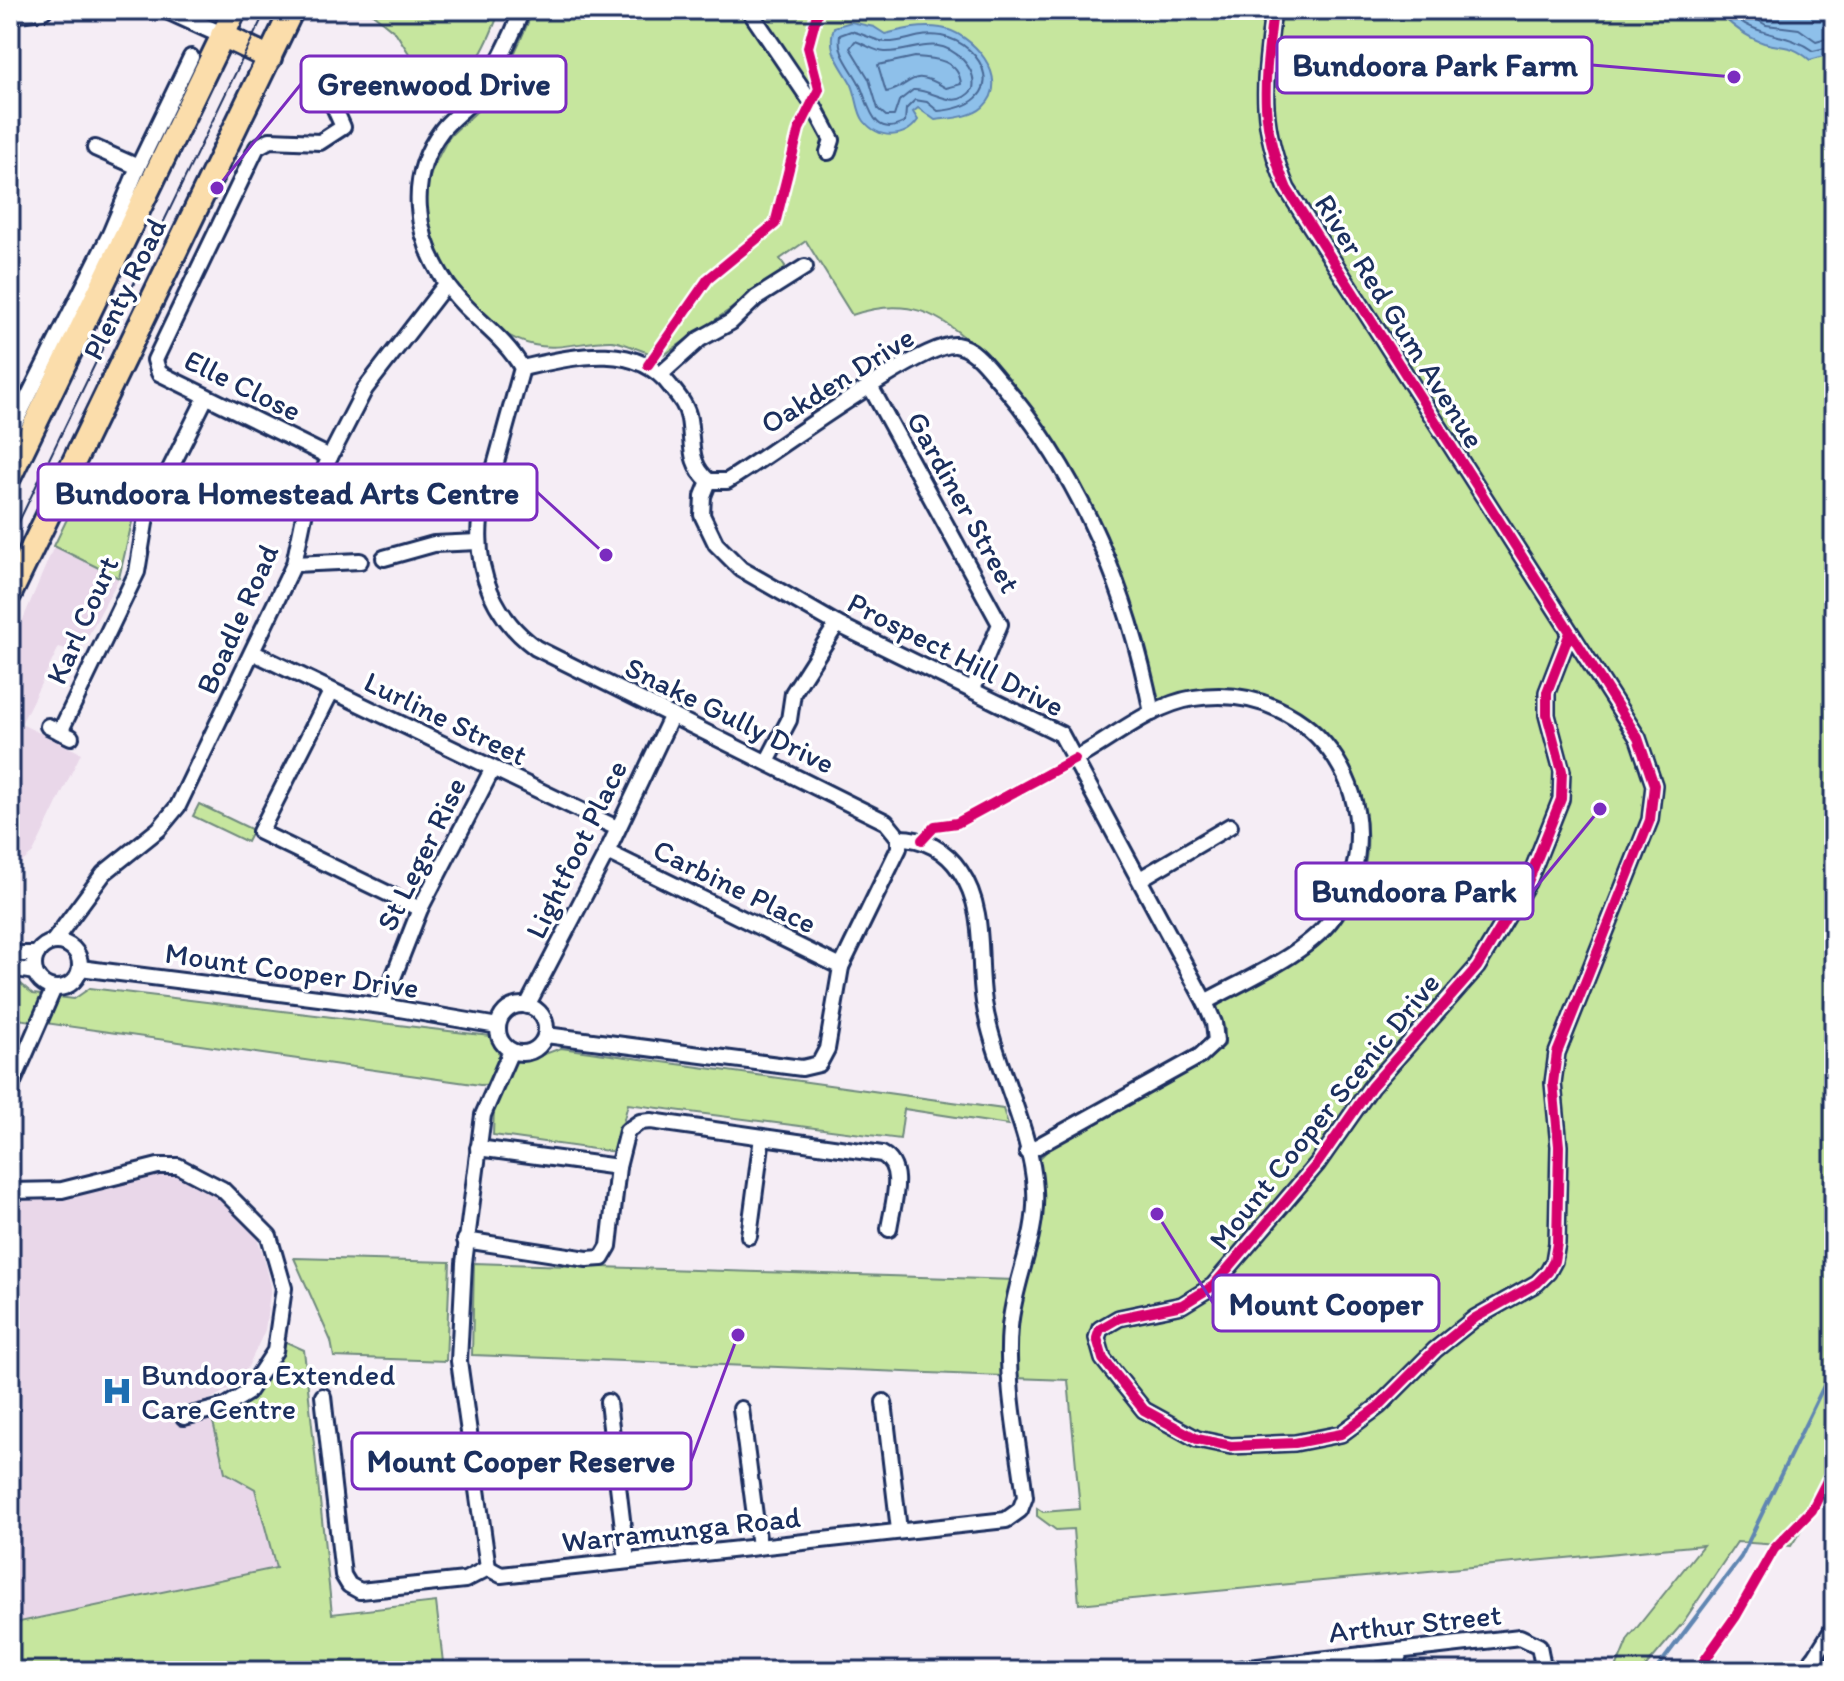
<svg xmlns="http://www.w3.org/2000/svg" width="1844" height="1681" viewBox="0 0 1844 1681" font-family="Itim,sans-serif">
<rect width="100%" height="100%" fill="#f5edf5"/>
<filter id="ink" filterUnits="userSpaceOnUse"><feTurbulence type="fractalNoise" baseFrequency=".0125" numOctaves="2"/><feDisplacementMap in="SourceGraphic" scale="16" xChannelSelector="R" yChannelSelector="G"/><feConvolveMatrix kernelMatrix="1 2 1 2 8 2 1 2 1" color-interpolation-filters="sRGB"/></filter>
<g filter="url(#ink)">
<g fill="#e9d7e9">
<path d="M54,546L119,578L79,653L59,647L21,724L81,753L33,853L10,872V650Z"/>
<path d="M160,1171L183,1174L221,1198L257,1238L264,1257L271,1286L265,1330L241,1382L207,1401L225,1472L255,1488L276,1568L10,1624V1198L79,1193Z"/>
</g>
<g fill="#c6e69e" stroke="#708a7e" stroke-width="2">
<path d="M368,10H500C488,42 473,84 435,85L422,74L396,33Z"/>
<path d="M533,10H1834V1479L1791,1546L1737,1542L1682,1624L1642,1671H1615L1628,1639L1703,1545L1079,1604L1073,1529L1056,1530L1037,1516V1508L1043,1512L1080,1509L1068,1380L1014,1378L1017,1316L1043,1220L1038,1160L1057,1141L1211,1057L1225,1045V1029L1217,1007L1224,999C1264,979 1308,962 1337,927C1407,839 1349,701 1236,691C1211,689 1188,695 1164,702L1157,699L1141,633L1101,530L980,352C941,312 906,296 852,315L806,241L780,259L785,266L783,273L664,355C647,356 630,343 612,341C586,340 560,351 534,345C472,331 415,249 428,185C430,173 438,157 444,146C450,132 467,122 477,111C503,82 519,46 533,10Z"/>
<path d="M80,492L133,518L119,578L54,546Z"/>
<path d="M199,804L253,830L247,842L193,816Z"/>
<path d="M10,982L21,984L33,994L74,999L90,988L490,1036L498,1049L526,1061L561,1048L1003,1109L1008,1125L904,1109L900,1139L628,1104L615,1152L493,1135L494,1108L506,1084L480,1085L10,1018Z"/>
<path d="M294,1258L450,1262L446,1361L334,1357L331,1341Z"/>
<path d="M474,1263L1015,1280L1004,1317L1003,1376L472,1355Z"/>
<path d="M284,1341L304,1350L332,1614L436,1602L444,1671H10V1624L276,1568L255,1489L225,1472L212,1418C252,1404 269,1380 284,1341Z"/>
</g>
<g fill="#8ec0ea" stroke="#6086b2" stroke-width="2">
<path d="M1716,10H1834V53L1810,60C1791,44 1786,49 1764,43C1745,37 1730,24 1716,10Z"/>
<path d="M851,22L874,27L885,34C904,29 922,25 941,28C971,32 1013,79 983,107C971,118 950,118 935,120L918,108L913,112L918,120C905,139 879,140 864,121C857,112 857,96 852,85C841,64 826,51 834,27Z"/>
</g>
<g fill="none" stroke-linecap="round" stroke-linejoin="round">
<g stroke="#496996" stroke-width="2">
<path d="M1727,10C1757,40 1784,30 1813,51L1834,46"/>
<path d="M1741,10L1766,25L1799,29L1816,41L1834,36"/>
<path d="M851,31C861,33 878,42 886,42C904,43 921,32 941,36C985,44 1013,105 938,111L927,102L915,100L906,109L905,122C871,141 869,101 858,81C850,66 837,53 840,35Z"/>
<path d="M855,41C865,44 875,52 885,52C914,53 936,32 963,60C971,69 975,77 973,89C954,113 935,89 913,90L899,101L894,116H886L878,109L869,79L850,48Z"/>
<path d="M915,57C935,58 959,60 961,84L946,88C908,64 911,89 886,92L878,65Z"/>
</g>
<path stroke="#6086b2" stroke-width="4" d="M1655,1671L1741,1557L1834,1365"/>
<g stroke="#1b2f5e" stroke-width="20">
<g id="minor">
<path d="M522,10C511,38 498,66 480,91C470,106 453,116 442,130C406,177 415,237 446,283C468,316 503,334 522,368L480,520C475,571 494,618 536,648L886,822L899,838"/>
<path d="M749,10L812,103L832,140L828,152"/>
<path d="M1273,10C1265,82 1257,119 1287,189L1638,738L1654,785L1650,820L1557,1053L1553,1083L1559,1146L1557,1243L1554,1261L1548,1272L1537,1283L1475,1318L1435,1350L1379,1406L1341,1434L1295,1443L1231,1446L1197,1439L1144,1410L1103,1359L1097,1338L1100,1329L1119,1318L1182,1305L1213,1286L1317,1164L1371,1087L1477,967L1528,882L1561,799L1562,771L1547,715V692L1569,635"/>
<path d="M95,148L138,167"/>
<path d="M522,368C572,357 636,340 671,387C679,397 687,406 689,419C693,443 688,464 709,481"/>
<path d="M661,374L700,339L731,322L756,298L805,267"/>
<path d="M870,386L1000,624L973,689"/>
<path d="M10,433L110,234L138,167L191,57"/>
<path d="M330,457L159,373L155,360L257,147L270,140L320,142L343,127L334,107"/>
<path d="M709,481L703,496L702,515L716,544L741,569L837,624L1061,734L1205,1002L1214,1023L1216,1041L1200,1056L1027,1152"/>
<path d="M709,481H727C765,459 922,341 956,345C976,348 989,370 1002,384C1082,477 1129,594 1152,713"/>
<path d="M384,558L434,544L478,542"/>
<path d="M294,564L360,561"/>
<path d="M254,653L617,828"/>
<path d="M331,692L260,832L420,909"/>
<path d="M48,726L71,737"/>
<path d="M60,732L137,572L146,517L206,397"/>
<path d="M1075,759C1113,738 1151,705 1194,698C1319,679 1400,808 1335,914C1311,953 1244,980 1205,1002"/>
<path d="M767,762L789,720L793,693L837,624"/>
<path d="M607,852L841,967"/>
<path d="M1140,879L1230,826"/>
<path d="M53,942L104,873L159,829L178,806L294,564L305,511L330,457L365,389L446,284"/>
<circle cx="57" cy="965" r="23"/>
<path d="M10,954H37"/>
<path d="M10,968L35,972"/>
<path d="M80,968L382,1006L498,1026"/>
<circle cx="522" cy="1029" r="24"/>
<path d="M382,1006L420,909L492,770"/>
<path d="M527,1006L607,852L672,715"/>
<path d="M546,1035L802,1068L819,1064L827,1049L841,967L899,848V838"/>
<path d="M10,1089L54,988"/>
<path d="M478,1148L618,1167L627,1131L640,1122L651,1121L882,1154C907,1167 892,1206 889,1229"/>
<path d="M10,1191L62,1190L158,1166H178L222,1189L269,1236L284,1288L275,1351L247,1393L226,1406L184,1417"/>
<path d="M749,1236L762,1137"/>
<path d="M465,1240L587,1259L602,1258L609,1246L618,1167"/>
<path d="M323,1396L343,1575L349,1585L360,1591L465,1580L488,1568L501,1575L1006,1520L1020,1510L1025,1497C1018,1441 1005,1383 1010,1327C1014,1280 1038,1238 1035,1190C1032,1130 993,1062 984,1002C977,958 987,910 960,871C946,850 924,838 899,838"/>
<path d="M608,1402L627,1561"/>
<path d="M884,1402L899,1530"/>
<path d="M741,1409L759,1546"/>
<path d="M488,1568L459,1361L464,1263L483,1115L511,1051"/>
<path d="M1362,1655L1376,1671"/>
<path d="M1813,1659L1832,1671"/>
<path d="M1222,1671L1520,1637L1539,1646L1544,1671"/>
<path d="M1394,1671L1400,1651"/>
<path d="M1806,1671L1834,1627"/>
</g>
</g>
<g stroke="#1b2f5e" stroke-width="22">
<g id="tertiary">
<path d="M167,10L222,35"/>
<path d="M10,14L43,10"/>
</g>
</g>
<g stroke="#1b2f5e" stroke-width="28">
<g id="trunk">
<path d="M222,35L270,58"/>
<path d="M10,476L235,10"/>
<path d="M10,594L292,10"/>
</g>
</g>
<use href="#minor" stroke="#fff" stroke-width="14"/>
<use href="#tertiary" stroke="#fff" stroke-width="16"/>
<use href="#trunk" stroke="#fbddab" stroke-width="22"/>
<path stroke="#1b2f5e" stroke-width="2" d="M10,540L266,10"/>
<g stroke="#fff" stroke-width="15">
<g id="cycleway">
<path d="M1273,10C1265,82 1257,119 1287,189L1638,738L1654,785L1650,820L1557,1053L1553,1083L1559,1146L1557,1243L1554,1261L1548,1272L1537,1283L1475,1318L1435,1350L1379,1406L1341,1434L1295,1443L1231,1446L1197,1439L1144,1410L1103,1359L1097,1338L1100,1329L1119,1318L1182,1305L1213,1286L1317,1164L1371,1087L1477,967L1528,882L1561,799L1562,771L1547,715V692L1569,635"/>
<path d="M648,365L708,279L775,224L799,129L819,89L808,47L818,10"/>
<path d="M922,840L935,826L957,823L1075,759"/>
<path d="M1697,1671L1736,1616L1774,1549L1812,1510L1834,1467"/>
</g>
</g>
<use href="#cycleway" stroke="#d6006c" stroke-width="10"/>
</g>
</g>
<defs>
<g id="hospital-bare" transform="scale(2.4)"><path d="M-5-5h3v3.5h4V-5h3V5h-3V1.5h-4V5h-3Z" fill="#1f6fb2" stroke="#fff" stroke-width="2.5" paint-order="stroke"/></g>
</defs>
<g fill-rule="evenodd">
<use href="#hospital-bare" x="117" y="1391"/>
</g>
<g text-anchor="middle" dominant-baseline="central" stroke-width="7" stroke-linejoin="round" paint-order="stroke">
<g font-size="30" fill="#1b2f5e" stroke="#fff">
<text transform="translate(124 289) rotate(-64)">Plenty Road</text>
<text transform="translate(1400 321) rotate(58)">River Red Gum Avenue</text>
<text transform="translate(837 380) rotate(-32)">Oakden Drive</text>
<text transform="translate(243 385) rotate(26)">Elle Close</text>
<text transform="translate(964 502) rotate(61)">Gardiner Street</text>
<text transform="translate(237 619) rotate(-66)">Boadle Road</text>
<text transform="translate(82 620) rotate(-66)">Karl Court</text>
<text transform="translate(956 654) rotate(27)">Prospect Hill Drive</text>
<text transform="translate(730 715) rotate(26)">Snake Gully Drive</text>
<text transform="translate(446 718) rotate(26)">Lurline Street</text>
<text transform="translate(576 849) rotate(-64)">Lightfoot Place</text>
<text transform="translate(421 854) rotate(-64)">St Leger Rise</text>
<text transform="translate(735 886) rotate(26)">Carbine Place</text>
<text transform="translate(292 970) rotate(8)">Mount Cooper Drive</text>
<text transform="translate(1324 1111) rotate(-51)">Mount Cooper Scenic Drive</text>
<text transform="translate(681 1529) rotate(-6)">Warramunga Road</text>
<text transform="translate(1415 1623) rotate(-6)">Arthur Street</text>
</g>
<g font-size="30" fill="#1b2f5e" stroke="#fff" text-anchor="start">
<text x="141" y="1374">Bundoora Extended<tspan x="141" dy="34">Care Centre</tspan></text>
</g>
</g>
<path fill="none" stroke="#7b2cbf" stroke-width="3" d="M1734 77L1592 65M217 188L301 84M606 555L537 492M1600 809L1533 891M1157 1214L1213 1303M738 1335L691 1461"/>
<g fill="#7b2cbf" stroke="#fff" stroke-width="3">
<circle cx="1734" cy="77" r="8"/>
<circle cx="217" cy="188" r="8"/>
<circle cx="606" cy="555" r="8"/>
<circle cx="1600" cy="809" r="8"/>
<circle cx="1157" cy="1214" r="8"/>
<circle cx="738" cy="1335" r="8"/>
</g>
<g fill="#fff" stroke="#7b2cbf" stroke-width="3">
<rect x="1277" y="37" width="315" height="56" rx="8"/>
<rect x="301" y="56" width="265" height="56" rx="8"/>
<rect x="38" y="464" width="499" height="56" rx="8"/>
<rect x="1296" y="863" width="237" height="56" rx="8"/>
<rect x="1213" y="1275" width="226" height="56" rx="8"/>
<rect x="352" y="1433" width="339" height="56" rx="8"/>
</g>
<g font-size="32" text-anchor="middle" font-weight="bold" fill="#1b2f5e">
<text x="1435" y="76">Bundoora Park Farm</text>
<text x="434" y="95">Greenwood Drive</text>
<text x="287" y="504">Bundoora Homestead Arts Centre</text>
<text x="1414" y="902">Bundoora Park</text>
<text x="1326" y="1315">Mount Cooper</text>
<text x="521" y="1472">Mount Cooper Reserve</text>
</g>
<rect width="1844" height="1681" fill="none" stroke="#fff" stroke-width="40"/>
<rect x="20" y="20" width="1804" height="1641" fill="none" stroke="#1b2f5e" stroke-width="3" filter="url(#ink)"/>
</svg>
